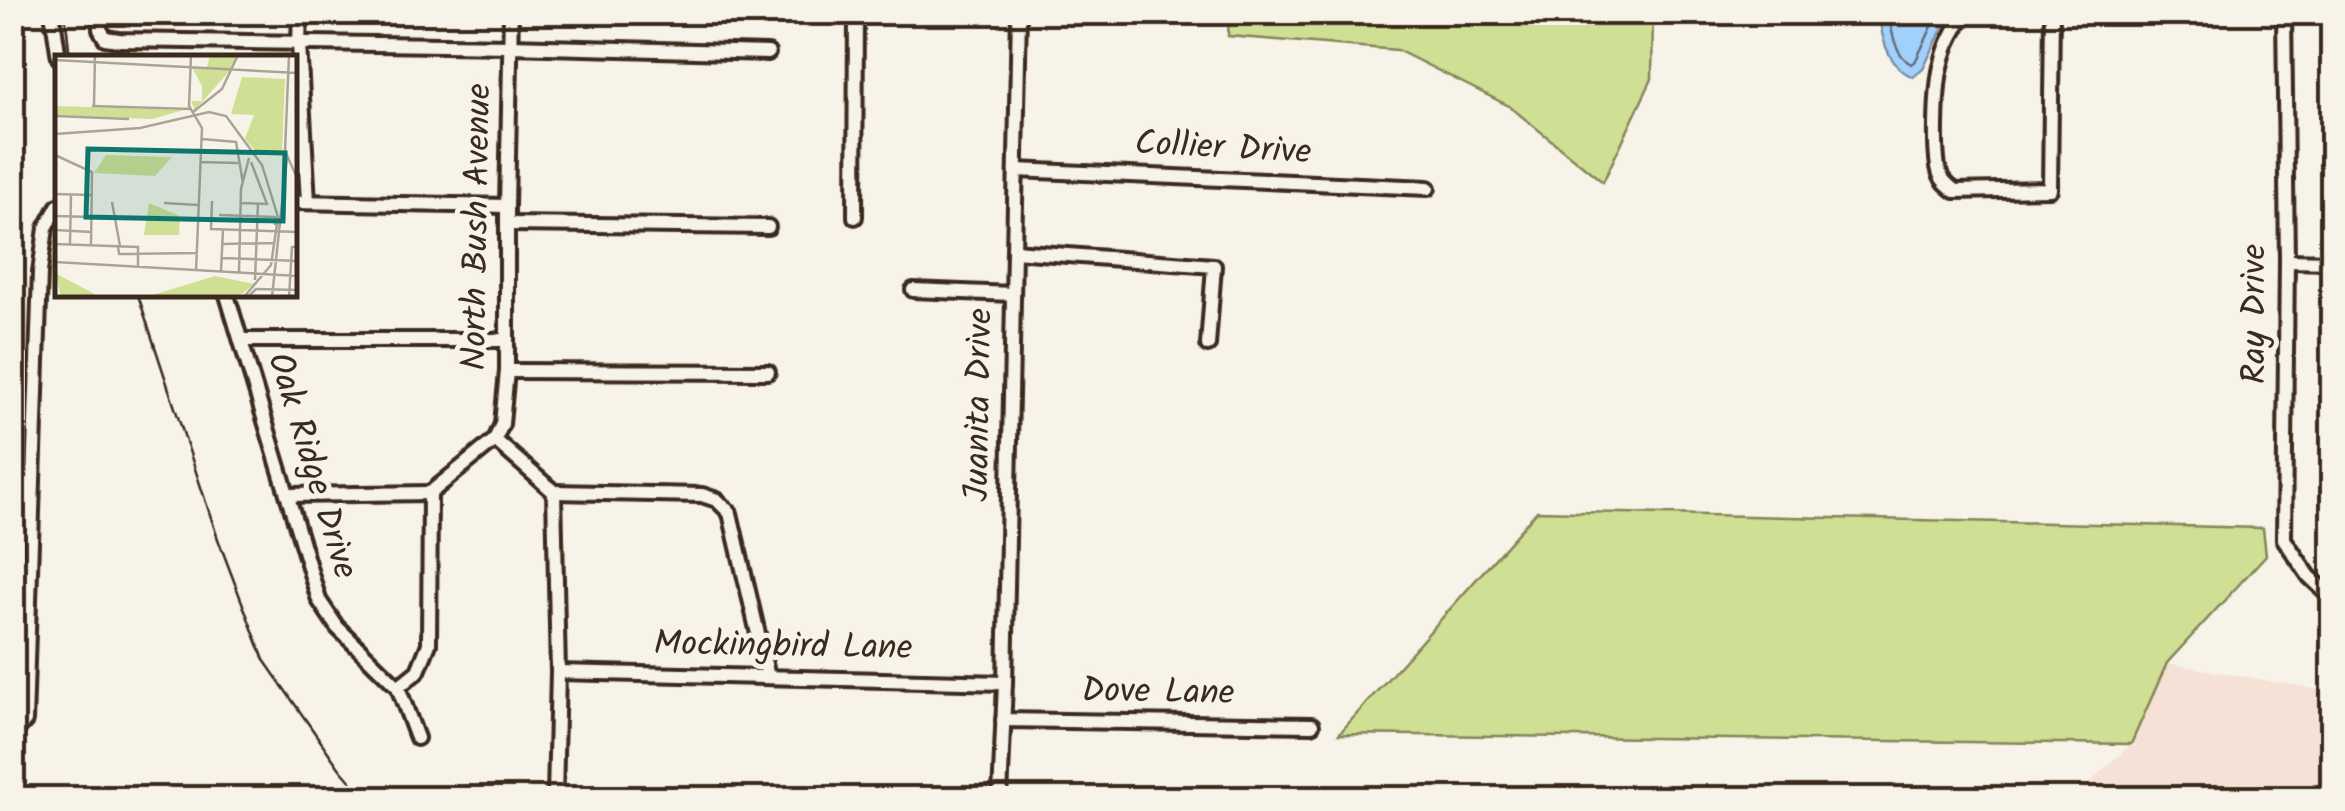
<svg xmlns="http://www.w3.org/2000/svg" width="2345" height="811" viewBox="0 0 2345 811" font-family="Kalam,sans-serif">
<rect width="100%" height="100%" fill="#f7f3e8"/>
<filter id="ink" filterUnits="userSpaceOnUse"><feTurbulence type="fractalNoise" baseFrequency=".01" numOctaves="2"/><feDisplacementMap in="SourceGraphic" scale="20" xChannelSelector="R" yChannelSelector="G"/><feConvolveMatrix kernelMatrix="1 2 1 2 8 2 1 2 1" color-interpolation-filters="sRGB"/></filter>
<g filter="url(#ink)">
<path fill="#f5e1d5" d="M2167,663L2332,692V798H2073L2131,744Z"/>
<g fill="#cfdf93" stroke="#858458" stroke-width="2.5">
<path d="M1229,13H1653L1652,79L1603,182L1509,106L1397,50L1228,36Z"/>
<path d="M1537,511L2263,528L2266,555L2167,663L2131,744L1339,734Z"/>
</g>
<path fill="#a2d0fd" stroke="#798ea4" stroke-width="2.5" d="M1879,12L1950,13L1923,69L1913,77C1888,67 1881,38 1879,12Z"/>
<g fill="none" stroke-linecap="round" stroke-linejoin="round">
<path stroke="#646c77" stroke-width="2.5" d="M1888,12C1892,31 1894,54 1911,64L1915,62L1939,12"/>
<g stroke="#3b2a1e" stroke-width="20">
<g id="minor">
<path d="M52,12L59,58"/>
<path d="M100,12V29L105,38L119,40L510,46L768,53"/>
<path d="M300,12L299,44L308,202"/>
<path d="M1966,12C1956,28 1946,44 1942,63C1936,82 1933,156 1940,174C1943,182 1949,186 1955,191L2050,189L2052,12"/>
<path d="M2284,12L2287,261L2284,539L2309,576L2332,598"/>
<path d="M1016,170L1428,188"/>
<path d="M295,202L507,206"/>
<path d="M855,217L856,12"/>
<path d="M507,224L768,227"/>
<path d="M1014,251L1214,266L1208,345"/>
<path d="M2287,261L2332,262"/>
<path d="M913,290L1012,294"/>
<path d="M227,295L319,600L337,627L398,687"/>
<path d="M241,340H507"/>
<path d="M507,371L768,372"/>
<path d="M495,440L554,492L558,672L555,798"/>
<path d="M554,492L702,495L717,500L730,513L768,677"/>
<path d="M288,495L430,493"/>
<path d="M558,672L1005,683"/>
<path d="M1003,720L1312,725"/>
<path d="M12,735L25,721L40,272L46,228L58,206"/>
<path d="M417,738L398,687L418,671L429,644L430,493L495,440L502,424L507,371V206L511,12"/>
<path d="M1000,798L1005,683L1019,12"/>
</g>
</g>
<use href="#minor" stroke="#f7f3e8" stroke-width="12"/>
<g stroke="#3b2a1e" stroke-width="2.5">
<path d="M65,12L70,58"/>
<path d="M138,295L218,539L264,660L340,769L365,798"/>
</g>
</g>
</g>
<g text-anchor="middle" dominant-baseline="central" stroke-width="10" stroke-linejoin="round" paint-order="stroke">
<g font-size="35" fill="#3b2a1e" stroke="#f7f3e8">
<text transform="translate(1223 149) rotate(3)">Collier Drive</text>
<text transform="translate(478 227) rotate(-89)">North Bush Avenue</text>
<text transform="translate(2256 314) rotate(-90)">Ray Drive</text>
<text transform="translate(980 405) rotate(-89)">Juanita Drive</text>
<text transform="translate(311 466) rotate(73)">Oak Ridge Drive</text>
<text transform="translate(783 647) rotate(1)">Mockingbird Lane</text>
<text transform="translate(1158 693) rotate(1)">Dove Lane</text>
</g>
</g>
<g transform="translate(55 55)">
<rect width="242" height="242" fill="#f7f3e8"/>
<path d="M155,0H181L178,12L140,55L136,46H147V31L137,12H152ZM187,22L230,24L227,98H202L190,84L199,60L176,59ZM0,51L129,55L97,64L0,60ZM51,100L117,102L100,121L39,118ZM94,148L125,161L124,180H89ZM0,218L45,242H6ZM160,221L199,229L183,242H91Z" fill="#cfdf93"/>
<path fill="none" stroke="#aca397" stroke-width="2.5" d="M136,0L134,51L147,73L141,216M234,0L230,96L243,125M0,5L243,18M37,51L136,54M39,51L40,0M138,57L167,34L183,0M0,61L74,64M0,79L85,73L154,57L171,61L207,110L223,162L216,210L189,242M147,84L181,87L188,128M146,95L183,97M0,100L37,117L36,190M145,107L183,108M0,139L37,140M157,146L156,174L243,177M57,147L65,191M109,148L143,150M186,148L212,149L196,107M164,160L220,162V170M0,161L37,162M0,175L37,177M0,189L83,192V213M15,189L16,140M167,189L219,188M63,191L64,199L143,198M167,203L243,206M0,207L243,221M166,216L168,175M184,217L186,134L194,103M200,225L203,148M193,242L201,234L243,235M217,242L232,102M234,242L237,192H243"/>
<path fill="#0f766e" fill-opacity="0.15" stroke="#0f766e" stroke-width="5" d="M33,94L230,98L228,166L31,162Z"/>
<rect width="242" height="242" fill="none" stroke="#3b2a1e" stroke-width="5"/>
</g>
<rect width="2345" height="811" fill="none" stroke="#f7f3e8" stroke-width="50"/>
<rect x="25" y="25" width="2295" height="761" fill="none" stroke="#3b2a1e" stroke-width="4" filter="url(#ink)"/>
</svg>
